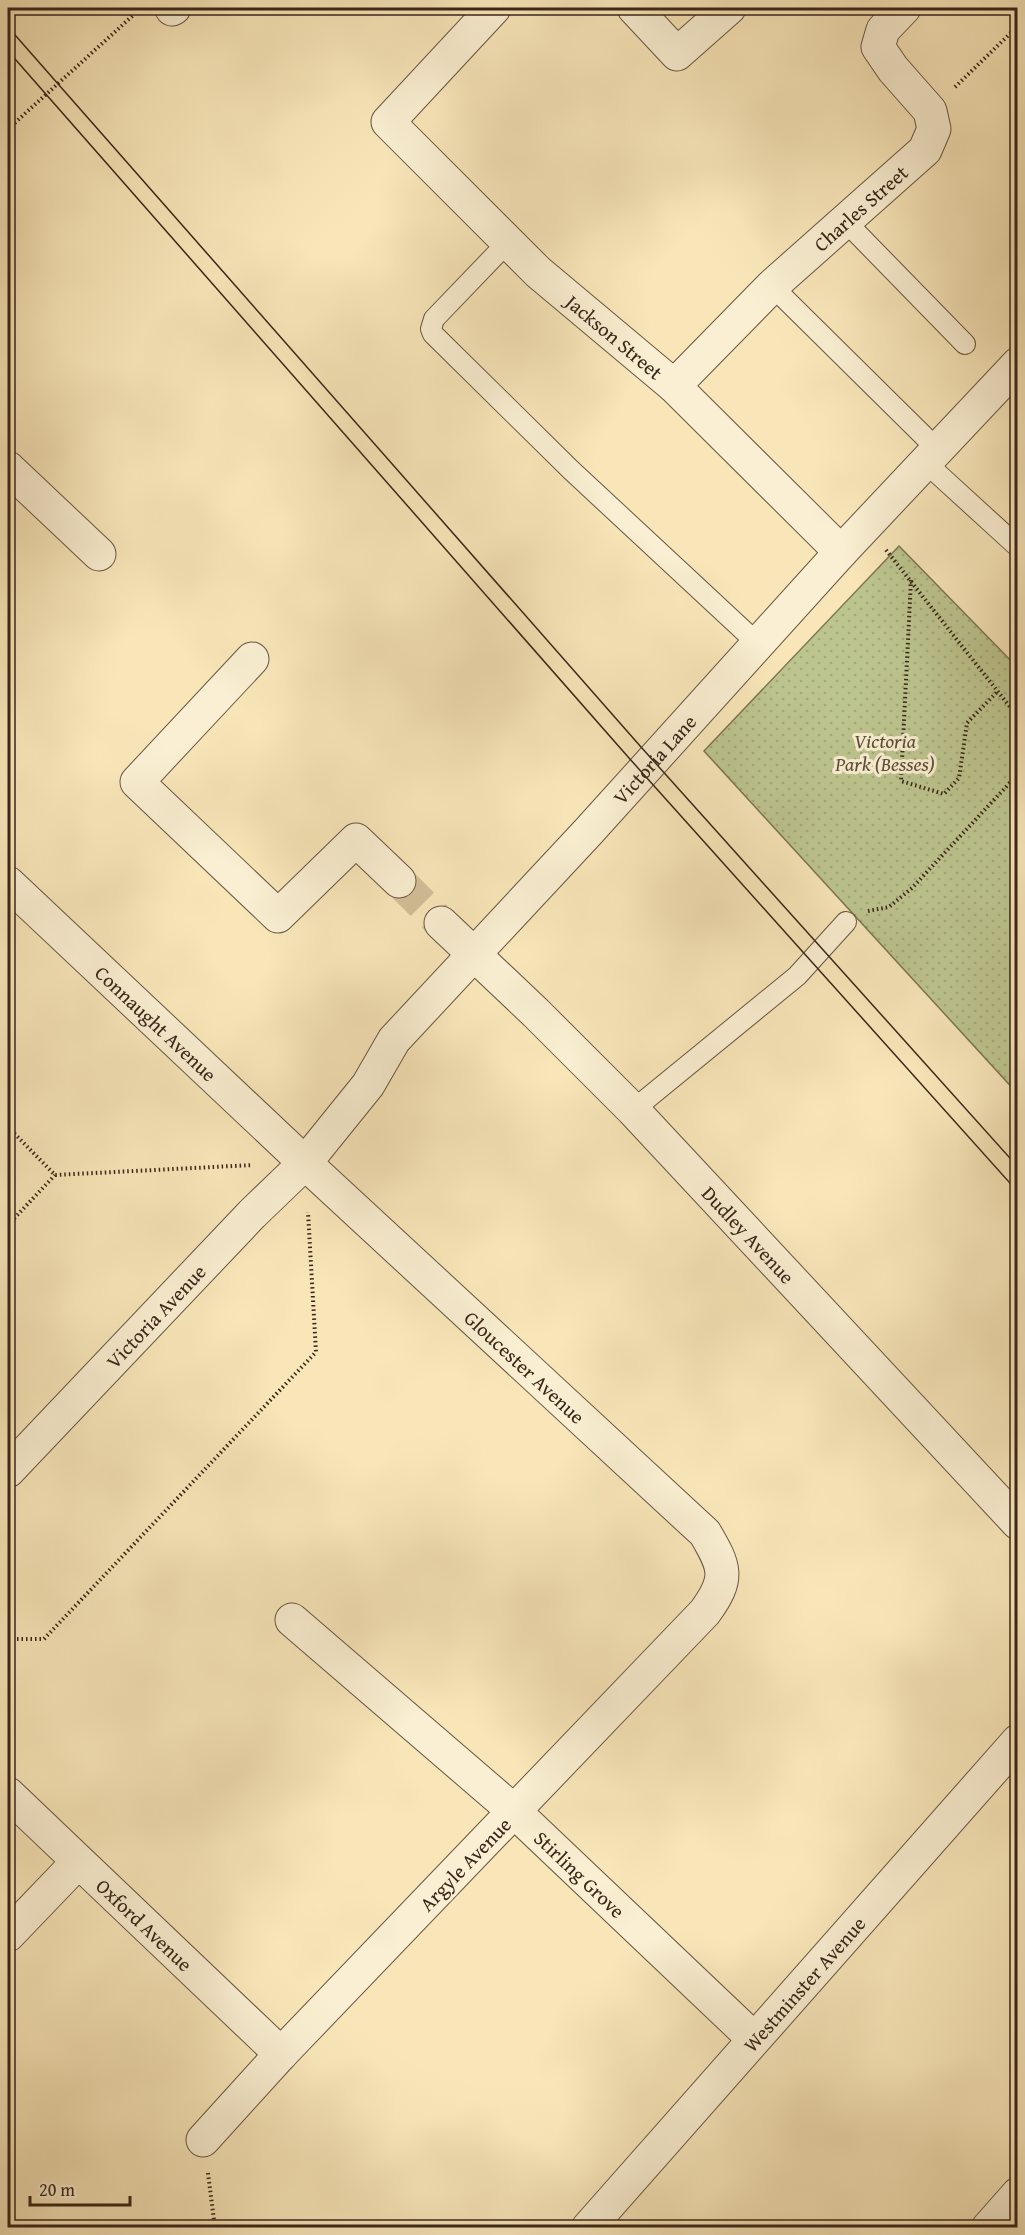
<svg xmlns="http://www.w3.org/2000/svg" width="1025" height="2235" viewBox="0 0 1025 2235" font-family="'Gentium Book Plus',serif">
<defs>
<pattern id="park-dots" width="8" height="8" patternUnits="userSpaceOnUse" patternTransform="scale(1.5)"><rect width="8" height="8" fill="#bdc58f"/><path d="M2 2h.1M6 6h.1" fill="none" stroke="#a3a97b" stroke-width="1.8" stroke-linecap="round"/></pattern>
</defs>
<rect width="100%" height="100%" fill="#f8e6b9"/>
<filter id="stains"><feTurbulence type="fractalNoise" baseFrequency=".00333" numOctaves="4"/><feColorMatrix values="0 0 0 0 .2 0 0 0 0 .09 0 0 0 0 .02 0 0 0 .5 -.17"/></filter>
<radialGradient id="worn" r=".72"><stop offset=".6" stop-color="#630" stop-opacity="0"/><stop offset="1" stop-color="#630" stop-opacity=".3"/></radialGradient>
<path fill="url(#park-dots)" stroke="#7b7554" stroke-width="1.5" d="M899,546L1017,667V1093L704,751Z"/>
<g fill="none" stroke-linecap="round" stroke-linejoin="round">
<path stroke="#d2bf99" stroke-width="33" stroke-dasharray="33 16" stroke-linecap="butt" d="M399,881L441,923"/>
<g stroke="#695541" stroke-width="22">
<g id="service">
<path d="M845,221L965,344"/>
<path d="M508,242L434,319L431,329L433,334L571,470L757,643"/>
<path d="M772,286L938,450"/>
<path d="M926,463L1018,547"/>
<path d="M633,1110L797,976L846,922"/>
</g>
</g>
<g stroke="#695541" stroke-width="35">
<g id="minor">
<path id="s1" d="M494,8L388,122L538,272L674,386L841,552"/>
<path d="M634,8L677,54L729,8"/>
<path d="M172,9L174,8"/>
<path id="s2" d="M674,386L772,286L925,150L934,129L930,111L893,69L878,47L883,30L904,8"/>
<path d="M8,468L99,554"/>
<path d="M252,659L137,782L278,916L356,840L399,881"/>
<path id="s3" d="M8,883L305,1163L705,1533C725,1567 730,1578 705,1612L281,2054L203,2140"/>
<path id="s4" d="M441,923L536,1013L633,1110L1018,1523"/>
<path id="s5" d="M8,1471L252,1214L305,1163L368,1085L394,1040L588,832L841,552L1018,364"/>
<path id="s6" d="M292,1620L515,1812L754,2039"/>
<path id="s7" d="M8,1794L281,2054"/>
<path d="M8,1935L78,1862"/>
<path id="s8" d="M588,2228L1018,1741"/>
<path d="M988,2228L1018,2194"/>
</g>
</g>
<g stroke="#392519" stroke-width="4" stroke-dasharray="1.5 3" stroke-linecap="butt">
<path d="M955,87L1018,26"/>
<path d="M8,129L139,10"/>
<path d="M886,550L1018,717"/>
<path d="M911,580L901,781L944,794L959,778L967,723L998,691"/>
<path d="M868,911L889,907L912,888L1018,774"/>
<path d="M8,1127L55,1175L253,1165"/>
<path d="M8,1225L55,1175"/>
<path d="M8,1639H44L316,1352L308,1212"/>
<path d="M208,2173L215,2228"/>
</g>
<use href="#service" stroke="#faefd2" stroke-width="20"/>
<use href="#minor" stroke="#faefd2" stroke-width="33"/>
<g stroke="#392519" stroke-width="1.5">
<path d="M8,27L641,747L1018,1167"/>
<path d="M8,51L629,758L1018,1192"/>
</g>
</g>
<g text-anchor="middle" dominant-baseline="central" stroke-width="6" stroke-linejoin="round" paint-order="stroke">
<g font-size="20" fill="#392519" stroke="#faefd2">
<text stroke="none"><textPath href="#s2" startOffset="258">Charles Street</textPath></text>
<text stroke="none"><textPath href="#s1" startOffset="468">Jackson Street</textPath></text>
<text stroke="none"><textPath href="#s5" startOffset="963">Victoria Lane</textPath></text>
<text stroke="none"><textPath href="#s3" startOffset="204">Connaught Avenue</textPath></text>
<text stroke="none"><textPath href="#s4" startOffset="438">Dudley Avenue</textPath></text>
<text stroke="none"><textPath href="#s5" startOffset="214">Victoria Avenue</textPath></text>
<text stroke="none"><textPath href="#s3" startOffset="708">Gloucester Avenue</textPath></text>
<text transform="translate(465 1864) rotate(-46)">Argyle Avenue</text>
<text stroke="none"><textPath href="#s6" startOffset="384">Stirling Grove</textPath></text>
<text stroke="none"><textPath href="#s7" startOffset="189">Oxford Avenue</textPath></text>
<text stroke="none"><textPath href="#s8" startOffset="326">Westminster Avenue</textPath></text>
</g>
<g font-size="20" font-style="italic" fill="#5a4d36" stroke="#faefd2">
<text x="885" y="740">Victoria<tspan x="885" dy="23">Park (Besses)</tspan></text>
</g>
</g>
<rect width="1025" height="2235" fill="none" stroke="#f8e6b9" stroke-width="30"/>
<rect x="9" y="9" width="1007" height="2217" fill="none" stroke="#392519" stroke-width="3"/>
<rect x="15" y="15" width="995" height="2205" fill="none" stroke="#392519" stroke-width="1.5"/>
<path d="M30 2196v9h100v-9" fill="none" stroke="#392519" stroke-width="3"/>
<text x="39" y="2196" font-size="18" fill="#392519" stroke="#faefd2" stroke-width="4.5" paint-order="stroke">20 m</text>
<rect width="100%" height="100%" filter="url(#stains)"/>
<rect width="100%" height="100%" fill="url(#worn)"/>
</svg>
